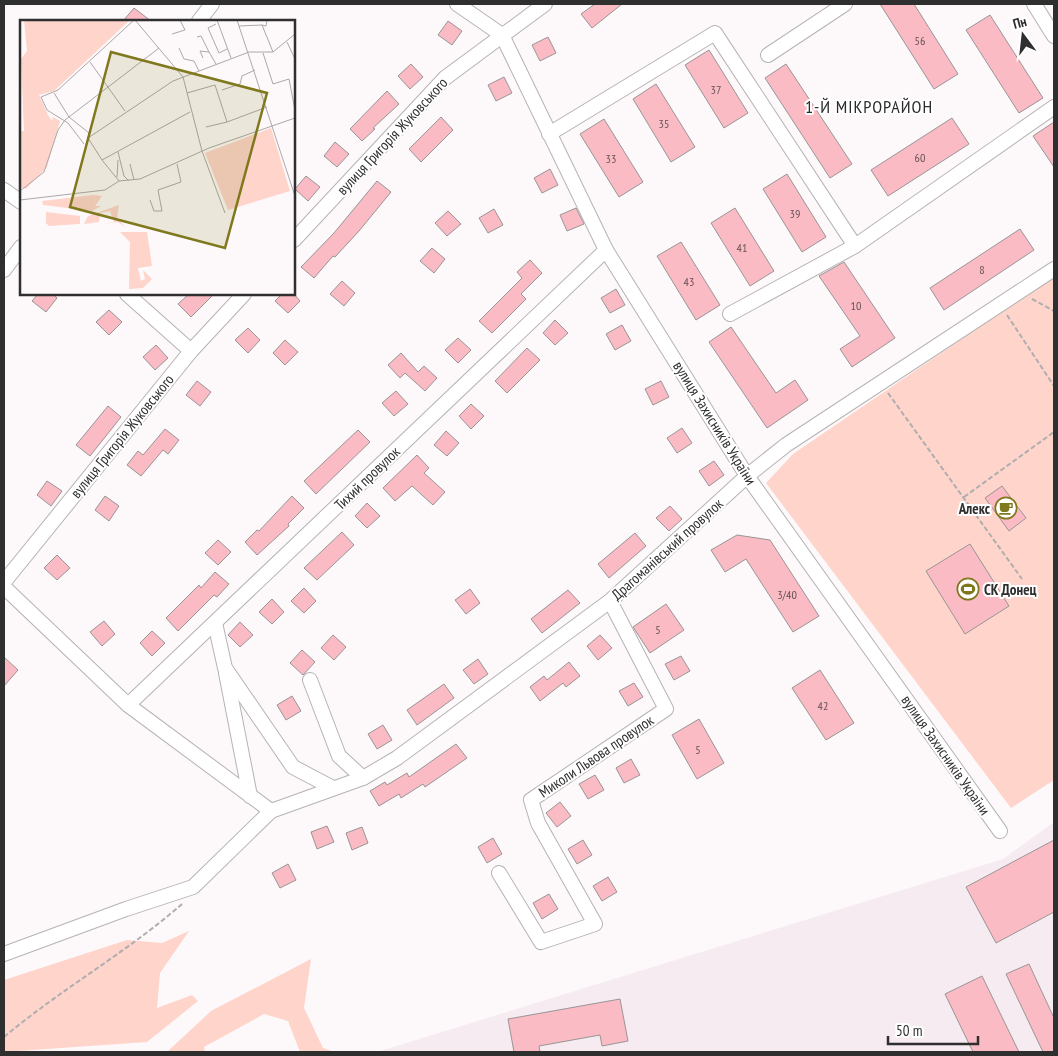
<svg xmlns="http://www.w3.org/2000/svg" width="1058" height="1056" viewBox="0 0 1058 1056" font-family="'PT Sans Narrow',sans-serif">
<rect width="100%" height="100%" fill="#fdf9fb"/>
<path fill="#f6ebf1" d="M1054,822V1052H377L1003,859Z"/>
<g fill="#fed4cb">
<path d="M1054,276V780L1011,808L766,483L793,454Z"/>
<path d="M189,931L160,973L157,1008L192,995L198,1001L147,1042L4,1052V980L127,940L162,943Z"/>
<path d="M311,959L304,1008L323,1048L334,1052H300L288,1021L264,1014L204,1047L205,1052H167L211,1011Z"/>
</g>
<g fill="#fbbbc5" stroke="#989595">
<path d="M595,4H622L592,28L581,14Z"/>
<path d="M880,4H914L958,74L934,89Z"/>
<path d="M134,8L151,21H123Z"/>
<path d="M990,15L1043,98L1019,113L966,30Z"/>
<path d="M448,21L462,31L452,45L438,35Z"/>
<path d="M548,37L556,53L540,61L532,45Z"/>
<path d="M709,50L748,113L724,128L685,65Z"/>
<path d="M411,64L423,77L410,89L398,76Z"/>
<path d="M786,64L852,164L830,178L765,78Z"/>
<path d="M504,77L512,93L496,101L488,85Z"/>
<path d="M656,84L695,147L671,162L633,99Z"/>
<path d="M387,91L399,104L373,128L375,129L362,141L350,129Z"/>
<path d="M441,117L453,130L421,162L409,149Z"/>
<path d="M952,118L969,144L888,196L871,170Z"/>
<path d="M604,119L643,182L619,197L580,134Z"/>
<path d="M1054,122V167L1033,136Z"/>
<path d="M335,142L349,154L337,167L324,156Z"/>
<path d="M550,169L558,185L542,193L534,178Z"/>
<path d="M787,174L826,237L802,252L763,189Z"/>
<path d="M306,176L320,187L308,201L295,189Z"/>
<path d="M377,181L391,192L359,231L335,257L333,256L314,278L301,267L334,233Z"/>
<path d="M576,208L584,224L567,231L560,215Z"/>
<path d="M735,208L774,271L750,286L711,223Z"/>
<path d="M494,209L503,225L488,233L479,218Z"/>
<path d="M448,211L461,224L447,236L435,223Z"/>
<path d="M1020,229L1034,250L944,310L930,288Z"/>
<path d="M681,242L720,305L696,320L657,256Z"/>
<path d="M432,248L445,259L434,273L420,261Z"/>
<path d="M530,260L542,273L521,294L526,299L492,333L479,321L522,278L517,272Z"/>
<path d="M844,262L895,338L852,367L840,349L860,336L819,276Z"/>
<path d="M342,281L355,293L344,306L330,294Z"/>
<path d="M616,289L625,305L610,313L601,298Z"/>
<path d="M38,294H53L57,298L46,312L32,301Z"/>
<path d="M189,294H214L191,317L178,304Z"/>
<path d="M282,294H294L300,301L288,313L275,301Z"/>
<path d="M109,310L122,322L109,335L96,322Z"/>
<path d="M555,320L568,333L555,345L543,333Z"/>
<path d="M622,325L631,341L615,350L606,334Z"/>
<path d="M731,327L776,393L795,380L808,400L767,428L709,342Z"/>
<path d="M248,328L260,340L248,353L235,340Z"/>
<path d="M458,338L471,350L458,363L445,350Z"/>
<path d="M285,340L298,352L285,365L273,353Z"/>
<path d="M156,345L168,358L155,370L143,357Z"/>
<path d="M527,348L540,360L507,393L495,381Z"/>
<path d="M401,353L418,372L424,366L437,378L425,391L405,373L400,378L388,365Z"/>
<path d="M197,381L211,392L200,406L186,395Z"/>
<path d="M661,381L669,397L653,405L645,389Z"/>
<path d="M396,391L408,404L394,416L382,403Z"/>
<path d="M471,404L484,416L471,429L459,416Z"/>
<path d="M108,406L121,417L90,456L76,445Z"/>
<path d="M682,428L692,443L677,453L667,438Z"/>
<path d="M165,429L179,440L168,454L163,450L141,476L127,465L138,451L143,455Z"/>
<path d="M358,430L370,442L316,494L304,481Z"/>
<path d="M446,431L459,443L447,456L434,445Z"/>
<path d="M417,455L429,468L424,473L445,492L433,505L412,486L395,501L383,488Z"/>
<path d="M714,461L724,475L709,486L699,471Z"/>
<path d="M47,481L62,491L51,506L37,495Z"/>
<path d="M1002,486L1026,518L1009,531L985,498Z"/>
<path d="M105,496L119,506L109,521L95,510Z"/>
<path d="M292,496L304,508L288,524L289,526L257,555L245,542L257,530L259,531Z"/>
<path d="M367,503L380,516L367,528L355,516Z"/>
<path d="M670,506L682,519L669,531L656,518Z"/>
<path d="M342,532L354,545L317,580L304,568Z"/>
<path d="M635,533L646,546L609,578L598,564Z"/>
<path d="M737,535L770,540L819,616L793,632L746,559L725,572L711,550Z"/>
<path d="M218,540L231,552L218,565L205,553Z"/>
<path d="M970,544L1009,606L965,634L926,571Z"/>
<path d="M57,555L70,568L57,580L44,568Z"/>
<path d="M215,572L229,584L217,597L214,595L178,631L166,618L199,585L201,588Z"/>
<path d="M304,588L316,601L304,613L291,601Z"/>
<path d="M470,589L480,603L466,614L455,600Z"/>
<path d="M568,590L580,603L542,633L531,619Z"/>
<path d="M272,599L284,612L272,624L259,612Z"/>
<path d="M666,604L684,630L650,653L633,627Z"/>
<path d="M104,621L115,634L102,646L90,632Z"/>
<path d="M240,622L253,635L240,647L228,635Z"/>
<path d="M152,631L165,643L152,656L140,643Z"/>
<path d="M333,635L346,647L334,660L321,648Z"/>
<path d="M600,635L612,648L598,660L587,646Z"/>
<path d="M302,650L315,662L303,675L290,663Z"/>
<path d="M681,656L690,671L674,680L665,664Z"/>
<path d="M4,657L18,670L4,686Z"/>
<path d="M478,659L488,674L474,684L463,670Z"/>
<path d="M569,662L580,676L566,687L563,683L540,701L530,687L544,676L547,680Z"/>
<path d="M820,670L854,723L826,740L792,688Z"/>
<path d="M634,683L643,697L628,706L619,691Z"/>
<path d="M444,684L454,698L417,725L407,710Z"/>
<path d="M292,696L301,711L286,720L277,705Z"/>
<path d="M699,719L724,763L697,779L672,735Z"/>
<path d="M383,725L392,740L377,749L368,734Z"/>
<path d="M456,744L467,758L425,787L423,784L401,798L399,794L379,806L370,791L385,782L387,785L407,773L409,777Z"/>
<path d="M631,759L640,775L624,783L616,768Z"/>
<path d="M595,775L604,790L588,799L579,784Z"/>
<path d="M560,802L571,816L557,827L546,813Z"/>
<path d="M327,826L334,842L317,849L311,832Z"/>
<path d="M362,827L368,843L352,850L346,833Z"/>
<path d="M493,838L502,854L487,863L478,847Z"/>
<path d="M583,840L592,855L577,864L568,849Z"/>
<path d="M1054,840V912L996,943L966,887Z"/>
<path d="M288,864L296,880L280,888L272,873Z"/>
<path d="M608,877L617,892L602,901L593,886Z"/>
<path d="M549,894L558,909L542,919L533,903Z"/>
<path d="M1029,964L1054,1018V1052H1043L1006,974Z"/>
<path d="M982,976L1019,1052H973L945,994Z"/>
<path d="M620,999L628,1041L602,1046L600,1035L539,1046L540,1052H514L508,1019Z"/>
</g>
<g fill="none" stroke-linecap="round" stroke-linejoin="round">
<g stroke="#b6b3b4" stroke-width="16">
<g id="minor">
<path d="M457,4L502,35L606,250L747,476L1000,831"/>
<path d="M1034,4L1054,36"/>
<path d="M199,21L212,4"/>
<path d="M768,55L845,4"/>
<path d="M549,134L715,33L855,246L1054,107"/>
<path d="M4,190L21,202"/>
<path d="M294,240L445,78L545,4"/>
<path d="M4,270L21,247"/>
<path d="M127,294L191,351"/>
<path d="M730,314L855,246"/>
<path d="M4,582L191,351L244,294"/>
<path d="M4,587L128,705L271,811"/>
<path d="M215,623L225,668L293,767L333,788"/>
<path d="M226,673L250,796"/>
<path d="M310,680L339,756L363,778"/>
<path d="M128,705L606,250"/>
<path d="M499,873L541,942L595,924L538,823L531,800L666,709L610,601"/>
<path d="M4,954L126,909L193,887L271,811L363,778L397,758L610,601L747,476L786,445L1054,269"/>
</g>
</g>
<g stroke="#b0adaf" stroke-width="2" stroke-dasharray="5 2.5" stroke-linecap="butt">
<path d="M1032,299L1054,311"/>
<path d="M1007,315L1054,386"/>
<path d="M888,393L1022,579"/>
<path d="M964,497L1054,432"/>
<path d="M4,1037C61,989 126,953 182,904"/>
</g>
<use href="#minor" stroke="#fff" stroke-width="14"/>
</g>
<defs>
<g id="cafe-ring" transform="scale(1.125)"><circle r="9.5" fill="#fff" stroke="#80781d" stroke-width="1.5"/><path d="M-5.5-4.5H6V0H3Q3 3.5 0 3.5H-2.5Q-5.5 3.5-5.5 0ZM3-3.2v2h1.7v-2ZM-6 4.5H4V6H-6Z" fill="#80781d"/></g>
<g id="stadium-ring" transform="scale(1.125)"><circle r="9.5" fill="#fff" stroke="#80781d" stroke-width="1.5"/><path d="M0-5a6.5 5 0 1 0 0 10a6.5 5 0 1 0 0-10ZM-3.5-1.8h7v3.6h-7Z" fill="#80781d"/></g>
</defs>
<g fill-rule="evenodd">
<use href="#cafe-ring" x="1006" y="508"/>
<use href="#stadium-ring" x="968" y="589"/>
</g>
<g text-anchor="middle" dominant-baseline="central" stroke-width="4" stroke-linejoin="round" paint-order="stroke">
<g font-size="12" fill="#635254">
<text x="920" y="40">56</text>
<text x="716" y="89">37</text>
<text x="664" y="123">35</text>
<text x="920" y="157">60</text>
<text x="611" y="158">33</text>
<text x="795" y="213">39</text>
<text x="742" y="247">41</text>
<text x="982" y="269">8</text>
<text x="689" y="281">43</text>
<text x="856" y="305">10</text>
<text x="787" y="594">3/40</text>
<text x="658" y="629">5</text>
<text x="823" y="705">42</text>
<text x="698" y="749">5</text>
</g>
<g font-size="15" fill="#302f2f" stroke="#fff">
<text transform="translate(392 136) rotate(-47)">вулиця Григорія Жуковського</text>
<text transform="translate(715 423) rotate(58)">вулиця Захисників України</text>
<text transform="translate(122 436) rotate(-51)">вулиця Григорія Жуковського</text>
<text transform="translate(367 478) rotate(-44)">Тихий провулок</text>
<text transform="translate(667 549) rotate(-42)">Драгоманівський провулок</text>
<text transform="translate(946 755) rotate(55)">вулиця Захисників України</text>
<text transform="translate(596 756) rotate(-34)">Миколи Львова провулок</text>
</g>
<g font-size="15" font-weight="bold" fill="#302f2f" stroke="#fff" text-anchor="end">
<text x="990" y="508">Алекс</text>
<text x="984" y="589" text-anchor="start">СК Донец</text>
</g>
<g font-size="18" letter-spacing="1" fill="#2d2b2c" stroke="#fff">
<text x="869" y="106">1-Й МІКРОРАЙОН</text>
</g>
</g>
<g transform="translate(20 20)">
<rect width="275" height="275" fill="#fdf9fb"/>
<path d="M4,0H110L34,71L19,75L28,95L32,101L33,97L40,101L27,147L6,169L0,167V42L1,111H4L1,39L7,31ZM251,108L270,171L208,190L185,133ZM73,175L82,176L75,186H81L72,191L23,185L22,181ZM99,185L97,198L106,208L98,202L83,204L94,202L90,191L80,193L79,202L64,204L68,196ZM26,192L60,196V204L29,206L26,203ZM100,212H127L132,246L118,248L121,261L125,259L123,250L132,259L123,268L109,269L110,222Z" fill="#fed4cb"/>
<path fill="none" stroke="#aba8a9" stroke-width="1" d="M115,0L163,57L182,131L205,193M197,0L211,38M217,0L275,176M247,0L246,6L242,5L253,32M196,4L188,8L199,33L207,29M219,6L242,5M152,14L165,10L160,0M177,17L181,16L189,32M267,22L275,39M159,28L164,39L174,41L179,51M243,33L253,64L269,59L275,90M183,38L180,31L189,32L196,44M70,42L105,91M202,70L220,64L222,56L235,50M34,73L49,97L69,113L68,118L82,140L99,161M167,73L195,65L207,102L247,87M186,107L207,102M68,118L153,61L229,32H253L275,14M64,124L48,103L27,90L21,77L38,70L114,0M98,132L104,156L109,161M82,140L170,92M110,144L114,160M97,157L98,140M0,171L24,152L38,110L45,100L139,28M0,180L85,170L99,161L120,159L189,128L275,98M130,180L134,191H142L138,170L161,162L157,144"/>
<path fill="#80781d" fill-opacity="0.15" stroke="#80781d" stroke-width="2.5" d="M91,32L247,73L205,228L50,187Z"/>
<rect width="275" height="275" fill="none" stroke="#302f2f" stroke-width="2.5"/>
</g>
<rect width="1058" height="1056" fill="none" stroke="#302f2f" stroke-width="10"/>
<g transform="translate(1023 35) rotate(345)" stroke="#ffffff" stroke-width="4" paint-order="stroke">
<path d="M0-4L9 19L0 12L-9 19Z" fill="#302f2f"/>
<text y="-8" font-size="14" font-weight="bold" text-anchor="middle" fill="#302f2f">Пн</text>
</g>
<path d="M888 1036v8h90v-8" fill="none" stroke="#302f2f" stroke-width="2.5"/>
<text x="896" y="1036" font-size="15" fill="#302f2f" stroke="#ffffff" stroke-width="4" paint-order="stroke">50 m</text>
</svg>
